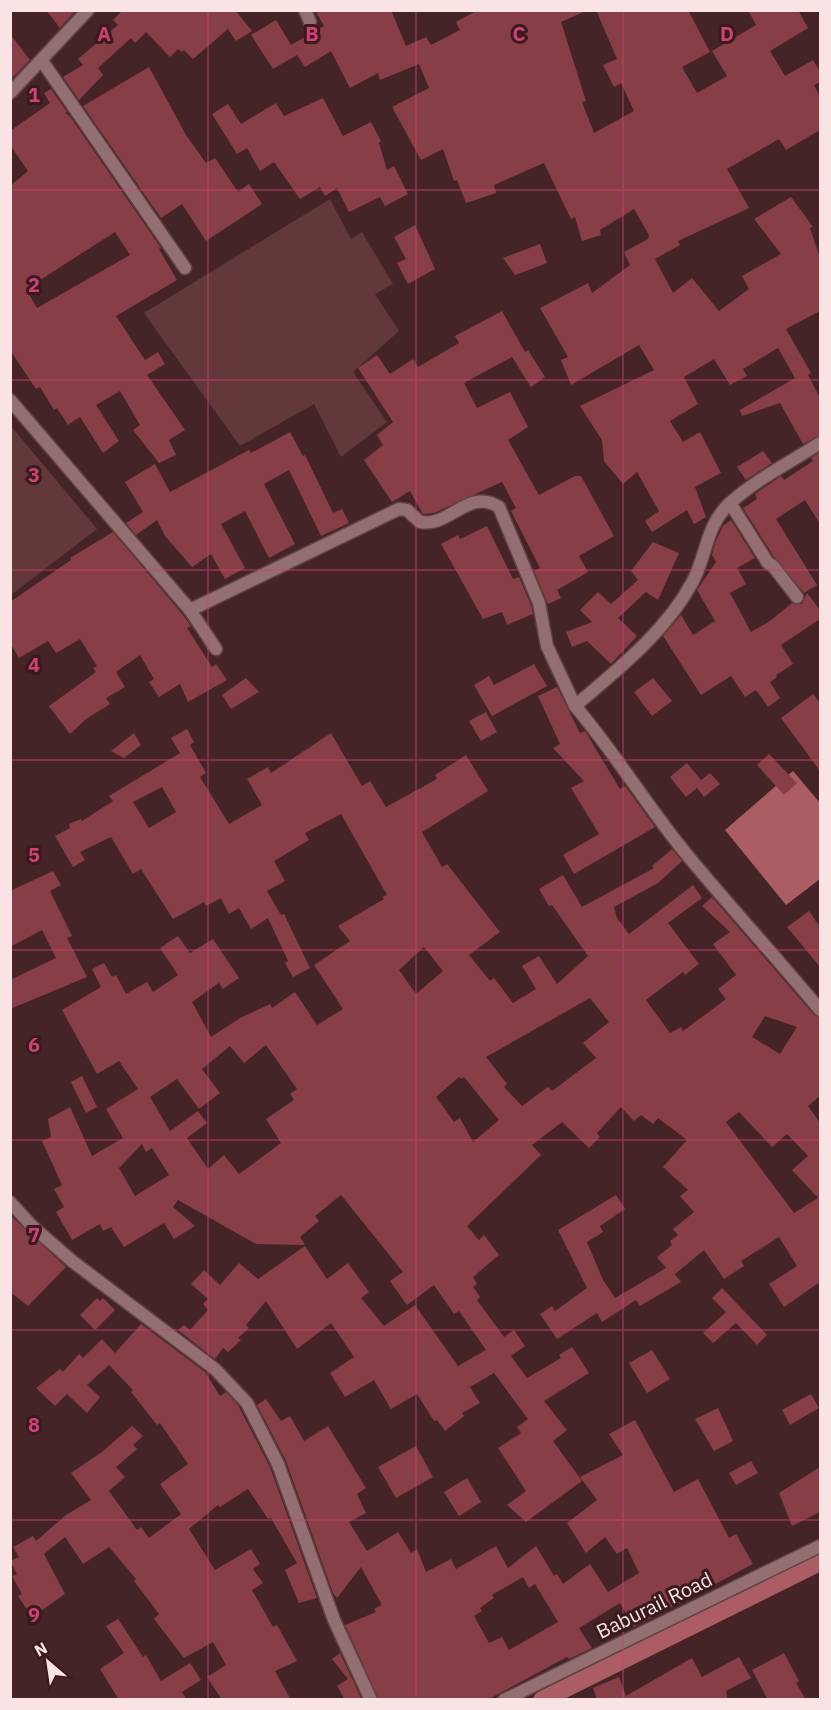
<svg xmlns="http://www.w3.org/2000/svg" width="831" height="1710" viewBox="0 0 831 1710" font-family="'IBM Plex Sans',sans-serif">
<rect width="100%" height="100%" fill="#442427"/>
<g fill="#63383b">
<path d="M330,199L351,239L362,232L393,284L375,294L399,331L353,372L387,422L341,457L314,404L240,446L144,313Z"/>
<path d="M10,425L97,529L11,595H10Z"/>
</g>
<path fill="#ab5d63" d="M793,771L820,803V879L786,905L725,830Z"/>
<g fill="none" stroke-linecap="round" stroke-linejoin="round">
<path stroke="#ab5d63" stroke-width="18" d="M542,1700L820,1562"/>
</g>
<g fill="#883e46" fill-rule="evenodd">
<path d="M46,10H76L60,28Z"/>
<path d="M123,10H235L252,31L236,41L228,29L193,59L184,50L182,52L178,49L170,57L146,32L135,43L131,38L98,68L103,75L79,100L63,77L83,65L78,59L118,25L113,20Z"/>
<path d="M315,10H391L406,46L426,37L431,45L460,30L456,22L478,10H588L561,22L586,101L582,102L594,133L634,111L621,83L614,87L603,65L617,59L596,10H688L710,52L682,67L697,93L727,76L712,51L756,25L748,10H798L808,28L770,51L785,76L813,60L820,72V82L814,85L820,97V130L786,150L779,139L727,169L749,208L678,241L680,245L655,259L673,293L692,278L719,311L749,289L742,276L781,254L754,219L791,197L813,227L810,228L820,258V311L786,329L811,373L808,375L820,398V435L803,444L780,403L742,416L740,410L795,378L778,348L743,369L747,376L730,385L714,359L684,377L698,404L670,421L683,442L700,432L721,473L695,487L706,517L694,524L687,510L652,532L645,521L659,511L637,472L623,484L604,461L602,440L580,406L654,370L639,345L571,385L561,360L568,357L540,308L588,283L592,293L630,265L624,252L648,239L649,235L634,209L600,230L601,235L582,241L575,217L571,219L544,163L494,185L496,193L466,203L457,180L454,181L443,149L421,160L392,107L429,88L419,64L380,80L378,73L350,88L331,51L305,67L297,55L273,69L251,35L276,20L291,45L324,26Z"/>
<path d="M10,34L30,60L10,80Z"/>
<path d="M149,67L186,135L206,163L215,158L238,192L249,184L262,204L206,241L182,204L161,218L83,106Z"/>
<path d="M51,89L67,112L65,113L69,115L161,248L159,249L177,280L116,316L145,360L158,352L165,364L147,375L185,430L169,440L176,455L159,463L133,430L140,425L120,391L96,405L119,441L103,453L80,417L68,425L57,408L54,410L40,387L36,389L10,350V186L28,171L10,145V131L50,103L44,93ZM115,232L130,255L37,308L26,289Z"/>
<path d="M323,98L343,136L371,122L381,141L379,143L387,170L394,166L408,194L385,206L380,197L349,212L337,188L325,196L320,187L300,199L274,162L260,171L247,148L237,154L212,114L228,104L241,124L276,103L284,116Z"/>
<path d="M415,225L435,269L408,284L397,263L406,259L394,237Z"/>
<path d="M540,244L547,263L515,275L503,258Z"/>
<path d="M502,311L525,352L528,350L545,377L531,387L512,357L464,383L477,408L510,392L528,427L508,440L539,495L575,476H581L614,536L579,556L588,572L557,590L561,598L548,604L534,571L540,568L511,511L516,508L502,482L434,513L423,514L410,491L392,502L364,460L383,445L377,435L393,422L358,368L377,355L390,374L413,359L418,367L459,343L455,336Z"/>
<path d="M290,432L303,456L305,455L333,513L342,509L349,523L321,536L289,470L264,484L295,544L269,558L245,511L221,524L245,568L225,579L211,554L192,567L165,536L157,520L136,535L126,523L143,512L125,482L155,464L170,492L249,450L251,453Z"/>
<path d="M763,451L772,463L746,480L737,467Z"/>
<path d="M820,452V524L805,500L776,519L817,585L804,593L774,557L743,508L757,499L755,494L781,476L784,480L813,461L811,458Z"/>
<path d="M731,520L755,558L737,568L746,584L730,593L751,632L770,621L792,603L802,604L807,593L820,610V619L781,645L793,664L776,675L777,677L770,682L780,698L768,707L756,690L745,697L731,676L701,695L663,636L681,615L693,635L715,621L697,590L716,562L712,555L715,543L723,526Z"/>
<path d="M487,526L513,579L519,577L531,605L533,614L507,625L502,612L483,619L441,544L458,535L460,539Z"/>
<path d="M113,532L183,615L191,626L187,628L212,667L216,664L227,680L188,702L180,684L159,697L149,682L154,679L140,655L116,672L125,687L106,698L110,704L86,719L70,734L49,706L96,672L93,668L97,666L80,639L56,653L48,641L19,658L10,643V602L71,560L70,558Z"/>
<path d="M653,542L679,553L658,600L646,592L618,618L637,636L611,664L587,641L572,647L566,632L592,622L580,610L598,592L611,604L638,580L631,571Z"/>
<path d="M534,664L547,686L492,716L474,685L489,676L494,685Z"/>
<path d="M246,678L259,692L231,709L222,695Z"/>
<path d="M653,678L672,701L652,716L634,692Z"/>
<path d="M557,687L580,733L585,731L620,789L625,786L655,827L574,874L563,855L599,834L571,788L584,781L553,748L560,744L538,696Z"/>
<path d="M813,694L820,703V771L781,718Z"/>
<path d="M486,712L497,732L481,741L469,721Z"/>
<path d="M187,729L194,742L190,745L206,773L200,777L229,824L262,805L247,779L268,767L271,773L331,733L362,786L370,781L386,807L437,779L435,775L466,755L488,791L422,832L442,867L447,864L500,932L469,955L490,981L494,978L513,1003L536,989L522,966L539,956L557,984L588,956L552,905L549,906L539,889L563,875L582,907L654,868L652,866L672,849L682,861L658,883L614,907L617,918L629,934L693,885L702,898L668,923L699,964L685,975L683,972L646,1000L670,1033L681,1027L683,1031L726,999L718,989L736,975L713,944L730,932L702,906L712,897L814,1015L820,1018V1096L808,1106L820,1123V1282L784,1307L769,1284L797,1266L779,1237L741,1261L744,1266L724,1279L704,1250L675,1274L681,1282L640,1306L636,1300L602,1322L597,1313L557,1339L540,1314L552,1306L555,1311L587,1288L558,1230L616,1195L625,1209L600,1226L603,1232L587,1242L603,1280L615,1298L666,1268L657,1257L672,1245L670,1241L678,1235L673,1229L694,1212L680,1196L688,1190L663,1167L687,1140L658,1118L653,1124L641,1115L634,1121L621,1107L597,1133L600,1137L589,1148L562,1122L532,1145L541,1155L467,1226L479,1240L484,1235L499,1255L473,1277L477,1284L473,1287L480,1297L477,1300L504,1337L514,1330L525,1346L511,1356L527,1378L561,1358L559,1355L572,1347L589,1373L544,1401L567,1430L553,1441L582,1481L526,1522L507,1505L526,1491L498,1448L521,1433L517,1427L528,1419L494,1373L470,1387L480,1403L462,1413L464,1416L445,1431L437,1420L434,1421L417,1394L391,1409L374,1380L345,1397L330,1373L354,1357L331,1323L297,1349L266,1301L246,1325L249,1328L238,1338L241,1340L228,1352L223,1348L215,1359L178,1330L184,1325L190,1330L208,1310L203,1304L208,1299L191,1284L204,1270L220,1285L239,1263L258,1279L305,1246L327,1279L348,1263L369,1292L361,1298L384,1326L415,1305L458,1366L486,1350L459,1311L454,1314L434,1285L407,1305L390,1281L403,1272L341,1195L315,1216L319,1221L300,1237L305,1245L256,1244L178,1200L173,1207L195,1226L174,1239L164,1223L124,1247L111,1227L103,1231L100,1224L72,1240L56,1212L64,1207L54,1189L62,1185L42,1141L51,1137L48,1119L70,1107L92,1156L123,1138L106,1109L138,1089L119,1061L97,1074L62,1010L101,987L92,969L104,963L112,977L116,975L126,994L147,982L153,992L178,975L160,948L178,936L190,953L213,939L239,978L223,989L219,983L192,1002L211,1037L240,1018L270,1004L272,1008L295,992L317,1025L343,1009L314,965L350,941L338,926L384,899L382,897L387,895L341,814L305,833L309,840L274,861L285,881L267,891L281,915L284,914L310,968L293,977L285,963L288,961L268,918L251,929L239,908L229,914L221,898L206,906L204,902L173,919L141,869L133,874L111,837L80,852L85,860L73,867L55,836L70,828L69,824L81,819L82,821L113,801L109,796L180,753L171,738ZM162,787L176,812L149,828L133,802ZM424,947L443,971L416,994L399,970ZM590,998L609,1022L583,1043L596,1058L552,1091L548,1087L522,1106L504,1087L507,1084L486,1057ZM765,1016L797,1027L780,1054L752,1037ZM266,1045L297,1089L290,1094L294,1100L266,1119L281,1143L239,1174L224,1155L208,1169L187,1138L207,1123L198,1111L170,1131L150,1097L177,1079L199,1109L220,1093L202,1069L230,1046L244,1063ZM459,1077L461,1079L464,1077L499,1120L473,1142L460,1118L454,1122L436,1097ZM739,1112L772,1147L787,1134L808,1156L792,1170L818,1198L794,1213L726,1122ZM142,1144L146,1152L152,1148L169,1175L135,1196L119,1168Z"/>
<path d="M134,733L141,745L124,758L111,751Z"/>
<path d="M769,754L797,783L784,795L757,765Z"/>
<path d="M687,763L701,780L710,773L720,784L704,797L697,788L686,797L670,777Z"/>
<path d="M53,871L61,885L50,891L72,936L67,938L87,977L10,1009V980L56,958L42,930L10,947V891Z"/>
<path d="M809,911L820,927V967L787,927Z"/>
<path d="M82,1076L97,1107L86,1113L71,1082Z"/>
<path d="M10,1215L66,1267L28,1306L10,1292Z"/>
<path d="M722,1288L767,1335L757,1345L736,1323L713,1343L703,1333L726,1312L712,1298Z"/>
<path d="M97,1298L100,1301L103,1298L115,1310L95,1330L80,1315Z"/>
<path d="M141,1324L205,1372L220,1396L226,1392L238,1405L270,1467L317,1598L299,1603L285,1570L297,1563L271,1518L268,1519L248,1489L220,1507L218,1505L189,1529L215,1570L251,1549L260,1564L253,1569L263,1583L252,1590L273,1627L277,1625L297,1661L275,1671L291,1700H222L207,1677L226,1665L213,1642L184,1658L154,1619L159,1614L134,1581L136,1579L109,1547L83,1564L65,1537L44,1554L65,1594L32,1617L18,1596L22,1594L12,1576L17,1574L10,1561L19,1557L13,1547L33,1536L36,1541L66,1515L91,1500L71,1473L102,1452L132,1426L143,1436L133,1445L137,1449L116,1467L125,1477L109,1491L137,1530L141,1527L149,1538L181,1514L160,1484L188,1464L160,1423L157,1425L131,1392L133,1390L109,1365L87,1385L100,1397L87,1413L67,1394L55,1406L36,1388L60,1369L63,1372L79,1354L83,1358L102,1339L115,1353Z"/>
<path d="M652,1350L670,1379L647,1393L629,1363Z"/>
<path d="M811,1394L819,1408L790,1425L782,1410Z"/>
<path d="M266,1399L281,1421L290,1416L304,1441L328,1426L366,1488L357,1494L366,1513L349,1522L367,1551L398,1532L411,1553L417,1549L426,1572L451,1559L456,1569L496,1546L508,1568L536,1546L554,1576L557,1574L563,1584L590,1564L608,1592L639,1573L627,1548L617,1554L605,1537L586,1553L567,1523L597,1500L580,1477L623,1455L609,1434L635,1420L674,1492L698,1479L729,1538L736,1534L753,1564L634,1627L620,1603L579,1628L592,1648L569,1659L567,1657L487,1700H379L345,1625L376,1612L374,1609L382,1605L361,1567L337,1598L333,1593L286,1461L257,1405ZM523,1577L529,1588L535,1584L558,1622L509,1650L502,1637L489,1643L474,1616L482,1611L480,1608L494,1598L492,1595Z"/>
<path d="M718,1408L733,1441L714,1451L695,1419Z"/>
<path d="M416,1446L433,1477L396,1498L378,1467Z"/>
<path d="M751,1461L758,1473L736,1485L729,1473Z"/>
<path d="M820,1467V1512L792,1526L779,1493Z"/>
<path d="M467,1478L481,1502L459,1516L444,1492Z"/>
<path d="M118,1619L143,1657L146,1655L161,1681L190,1663L201,1680L182,1692L187,1700H119L100,1669L124,1653L106,1626Z"/>
<path d="M340,1653L362,1700H345L337,1686L348,1679L332,1659Z"/>
<path d="M784,1653L799,1681L796,1683L806,1700H768L752,1670Z"/>
<path d="M739,1657L751,1678L726,1691L728,1700H597L593,1688L619,1677L626,1696L692,1658L702,1677Z"/>
</g>
<g fill="none" stroke-linecap="round" stroke-linejoin="round">
<g stroke="#614345" stroke-width="15">
<g id="minor">
<path d="M305,10L310,22"/>
<path d="M42,61L185,268"/>
<path d="M10,93L88,10"/>
<path d="M10,400L190,610L216,649"/>
<path d="M820,443C791,462 755,480 729,504C706,526 707,554 693,581C666,632 618,669 575,706C616,754 648,808 688,856C731,908 777,958 820,1010"/>
<path d="M730,503L768,563L773,566L797,597"/>
<path d="M190,610L399,509L407,510L420,522C449,528 469,487 499,507L539,603L547,646L575,706"/>
<path d="M10,1202L33,1227L72,1261L215,1369L247,1403L278,1464L334,1620L371,1700"/>
<path d="M504,1700L820,1546"/>
</g>
</g>
<use href="#minor" stroke="#936f71" stroke-width="12"/>
</g>
<path fill="none" stroke="#cd4176" stroke-width="1.5" stroke-opacity="0.55" d="M208,10V1700M416,10V1700M623,10V1700M10,190H820M10,380H820M10,570H820M10,760H820M10,950H820M10,1140H820M10,1330H820M10,1520H820"/>
<g text-anchor="middle" dominant-baseline="central" stroke-width="6" stroke-linejoin="round" paint-order="stroke">
<g font-size="20" fill="#f9e3e4" stroke="#391a1d">
<text transform="translate(654 1605) rotate(-26)">Baburail Road</text>
</g>
</g>
<g font-size="20" text-anchor="middle" font-weight="bold" fill="#cd4176" stroke="#391a1d" stroke-width="6" stroke-linejoin="round" paint-order="stroke">
<text x="104" y="41">A</text>
<text x="312" y="41">B</text>
<text x="519" y="41">C</text>
<text x="727" y="41">D</text>
<text x="34" y="102">1</text>
<text x="34" y="292">2</text>
<text x="34" y="482">3</text>
<text x="34" y="672">4</text>
<text x="34" y="862">5</text>
<text x="34" y="1052">6</text>
<text x="34" y="1242">7</text>
<text x="34" y="1432">8</text>
<text x="34" y="1622">9</text>
</g>
<rect width="831" height="1710" fill="none" stroke="#f9e3e4" stroke-width="24"/>
<g transform="translate(48 1662) rotate(331)" stroke="#391a1d" stroke-width="4.5" paint-order="stroke">
<path d="M0-4.5L10 22L0 15L-10 22Z" fill="#f9e3e4"/>
<text y="-9" font-size="16" font-weight="bold" text-anchor="middle" fill="#f9e3e4">N</text>
</g>
</svg>
